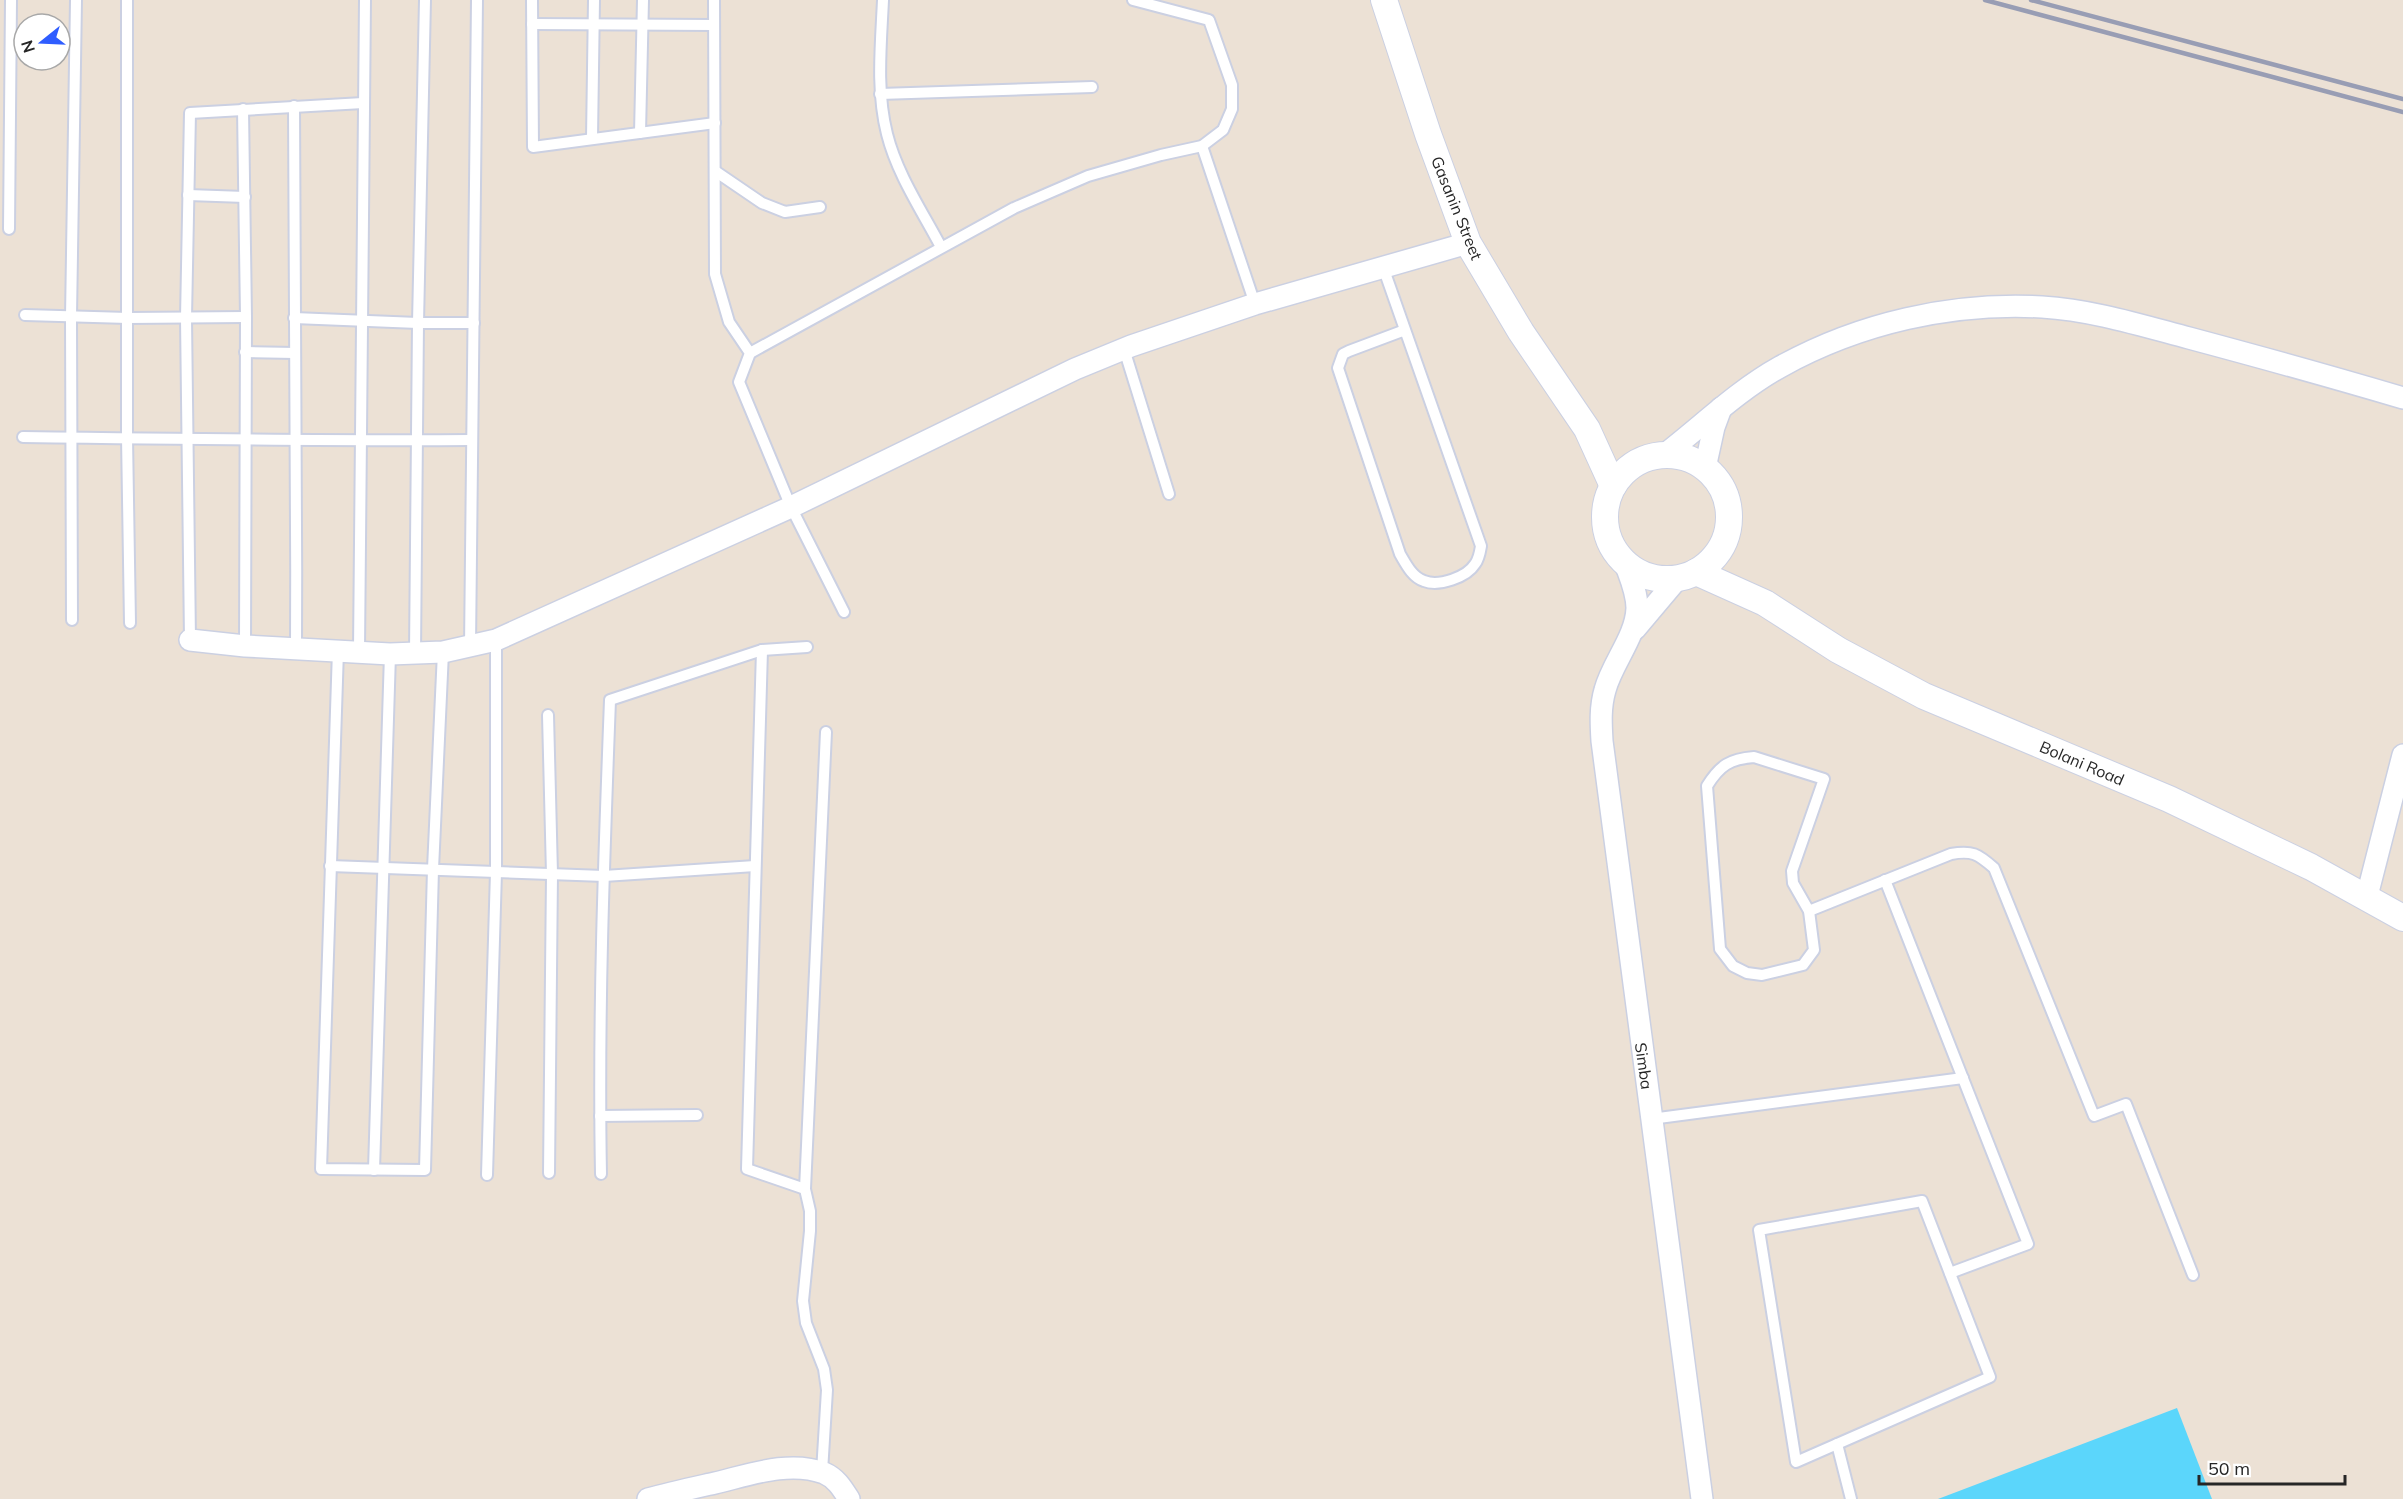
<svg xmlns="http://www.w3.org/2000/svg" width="2403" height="1499" viewBox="0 0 2403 1499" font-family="Mulish,sans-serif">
<rect width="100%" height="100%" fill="#ece1d5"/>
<path fill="#5bd6fb" d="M2177,1408L2212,1499H1938Z"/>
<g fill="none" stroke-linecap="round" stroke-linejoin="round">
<g stroke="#cbd0e2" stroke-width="14">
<g id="service">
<path d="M127,0V437L130,623"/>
<path d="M532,0L533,147L715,123"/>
<path d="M714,0L715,274L729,322L750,353L739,382L791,507L844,612"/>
<path d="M883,0C881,44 876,91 887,134C897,174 922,211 941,247"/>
<path d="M532,24L714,25"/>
<path d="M880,94L1092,87"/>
<path d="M294,106C294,287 297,468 296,649"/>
<path d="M243,109L246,317L245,646"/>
<path d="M640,133L643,0"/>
<path d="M592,138L594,0"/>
<path d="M1202,146L1255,304"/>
<path d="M715,171L762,203L785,212L820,207"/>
<path d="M188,195L245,197"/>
<path d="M9,229L11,0"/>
<path d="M1383,267L1481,546C1480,552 1479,559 1475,564C1467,577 1439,587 1424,581C1412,577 1406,564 1400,554L1338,368L1343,354L1349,351L1405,330"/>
<path d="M25,315L128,318L246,317"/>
<path d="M294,318L418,323H474"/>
<path d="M1124,349L1169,494"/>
<path d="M245,352L295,353"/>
<path d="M750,353L1014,208L1088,176L1161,155L1202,146L1223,130L1232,109V85L1209,20L1133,0"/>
<path d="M23,437C172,439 322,441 471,440"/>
<path d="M72,620L71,317L76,0"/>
<path d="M190,640L186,318L190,113L363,103"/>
<path d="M470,647L477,0"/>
<path d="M338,650L321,1169L425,1170L433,869L443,652"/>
<path d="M762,650L747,1169L805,1189"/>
<path d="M359,651L365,0"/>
<path d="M415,654L418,323L425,0"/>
<path d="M548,715L552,874L549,1173"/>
<path d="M1754,757L1824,779L1792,871L1793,883L1809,911L1814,950L1803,965L1762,975L1747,973L1733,966L1720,949L1707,786C1720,765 1730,759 1754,757Z"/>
<path d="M330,866L604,876L755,866"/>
<path d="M1885,880L2028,1244L1950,1273"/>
<path d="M1809,911L1951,854C1972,850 1978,854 1994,868L2094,1116L2126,1104L2193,1275"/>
<path d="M600,1116L697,1115"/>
<path d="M1651,1119L1963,1078"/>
<path d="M374,1170L390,654"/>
<path d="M601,1174C598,1016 604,858 610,700L762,650L807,647"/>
<path d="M487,1175L496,872V640"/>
<path d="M1922,1201L1990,1377L1796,1462L1759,1230Z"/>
<path d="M1837,1444L1851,1499"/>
<path d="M822,1472L827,1390L824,1369L806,1323L803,1301L810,1231V1211L805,1189L826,732"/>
</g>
</g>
<g stroke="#cbd0e2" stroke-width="24">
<g id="minor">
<path d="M1664,455C1703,425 1737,391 1780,367C1859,323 1952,302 2042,307C2092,310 2140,325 2189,338C2260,357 2332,377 2403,398"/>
<path d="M1705,468L1714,427L1721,408"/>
<path d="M1625,563C1630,577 1637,592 1637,608C1636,637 1612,663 1605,690C1600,707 1601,724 1602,741L1702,1499"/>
<path d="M1635,629L1678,578"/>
<path d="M190,640L245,646L390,654L443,652L496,640L791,507L1075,369L1131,346L1255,304L1468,243"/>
<path d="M2367,896L2403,755"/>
<path d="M648,1499C670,1493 693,1488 715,1483C749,1475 789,1460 824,1473C836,1478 842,1488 849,1499"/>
</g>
</g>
<g stroke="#cbd0e2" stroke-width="28">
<g id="tertiary">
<path d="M1384,0L1428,134L1468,243L1521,332L1587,429L1613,486"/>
<circle cx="1667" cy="517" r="62"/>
<path d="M1696,572L1765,603L1838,650L1924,696L2169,799L2311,867L2403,918"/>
</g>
</g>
<use href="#service" stroke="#fff" stroke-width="10"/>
<use href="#minor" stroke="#fff" stroke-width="21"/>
<use href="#tertiary" stroke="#fff" stroke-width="26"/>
<g stroke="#989db4" stroke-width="4.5">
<path d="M1985,0L2403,112"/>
<path d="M2031,0L2403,99"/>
</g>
</g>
<g text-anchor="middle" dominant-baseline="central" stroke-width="4.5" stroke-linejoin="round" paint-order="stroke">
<g font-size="16" fill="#262626" stroke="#fff">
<text transform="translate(1457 208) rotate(68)">Gasanin Street</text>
<text transform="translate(2082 763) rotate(23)">Bolani Road</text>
<text transform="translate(1644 1066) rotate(82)">Simba</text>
</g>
</g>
<g transform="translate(42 42) rotate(252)"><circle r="28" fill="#ffffff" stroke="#a8a8a8" stroke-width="1.5"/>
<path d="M0-4.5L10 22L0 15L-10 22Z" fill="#2f5dff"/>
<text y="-9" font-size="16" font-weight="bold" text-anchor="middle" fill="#262626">N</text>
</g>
<path d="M2199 1475v9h146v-9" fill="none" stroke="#262626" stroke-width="3"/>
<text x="2208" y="1475" font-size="18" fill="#262626" stroke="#ffffff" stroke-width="4.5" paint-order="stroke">50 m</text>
</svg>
